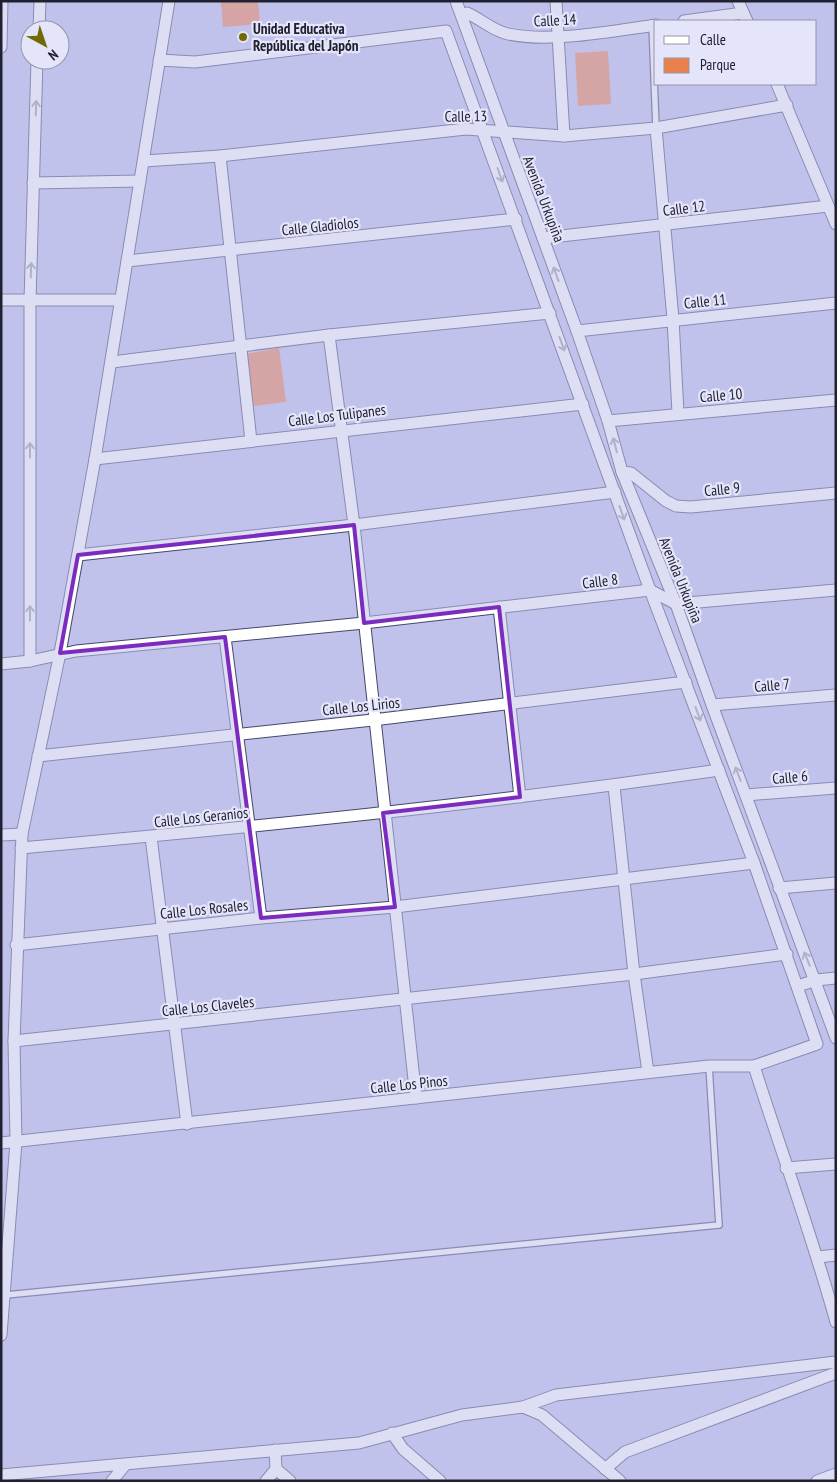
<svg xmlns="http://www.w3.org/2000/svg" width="837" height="1482" viewBox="0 0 837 1482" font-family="'PT Sans Narrow',sans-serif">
<rect width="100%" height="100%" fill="#c1c2eb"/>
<g fill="#eb804f">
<path d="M221,1H258L260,24L223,27Z"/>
<path d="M608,51L611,104L578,106L575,53Z"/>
<path d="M279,348L286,402L253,406L245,354Z"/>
</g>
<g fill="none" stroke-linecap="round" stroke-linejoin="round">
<g stroke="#47476a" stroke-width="8">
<g id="lane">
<path d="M652,25L656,128"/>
<path d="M6,1295L719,1225L709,1066"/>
</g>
</g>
<g stroke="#47476a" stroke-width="13">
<g id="street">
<path d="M456,1L577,331L608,421L622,472L676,604L712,705L836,1038"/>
<path d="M556,1L564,136"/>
<path d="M738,1L747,21"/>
<path d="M462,15L467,13C481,19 493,31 508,34C550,43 613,31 656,25"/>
<path d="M684,21L743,13"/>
<path d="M39,30L40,1"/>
<path d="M1,47L2,1"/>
<path d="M777,84L836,224"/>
<path d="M656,128L673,319L678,413"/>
<path d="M220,156L251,441"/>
<path d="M144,161L220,156L466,129L564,136L656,128L787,105"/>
<path d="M33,183L140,181"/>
<path d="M543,238L828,206"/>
<path d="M127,261L516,219"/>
<path d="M1,300H120"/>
<path d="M577,331L836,303"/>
<path d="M329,335L354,525L416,1098"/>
<path d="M112,362L329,335L550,313"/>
<path d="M608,421L836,400"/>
<path d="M95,459L583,404"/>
<path d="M622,472L631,473L666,501L676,506L691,507L836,493"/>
<path d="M78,555L354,525L615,492"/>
<path d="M499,607L520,797"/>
<path d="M225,637L261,918"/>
<path d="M30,661V301L37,60"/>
<path d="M1,664L30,661L76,651L364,623L650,590L676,604L836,590"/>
<path d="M712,705L836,695"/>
<path d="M38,756L373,720L686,682"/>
<path d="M614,786L634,974L648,1072"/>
<path d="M746,795L836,788"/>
<path d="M1,835L22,834"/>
<path d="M151,837L187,1124"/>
<path d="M21,848C254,827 487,804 719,770"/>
<path d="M779,888L836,883"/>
<path d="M16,945L261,918L395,907L754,863"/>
<path d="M798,986L816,980L836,978"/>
<path d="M14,1041L634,974L787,954"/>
<path d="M754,1066C781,1151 812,1235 836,1322"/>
<path d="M1,1143L709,1066H754L817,1044L754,863L650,590L446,31L195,62L159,60"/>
<path d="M786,1168L836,1164"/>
<path d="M818,1257L836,1255"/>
<path d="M1,1335L16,1142L14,1041L22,834L60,653L95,459L169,1"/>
<path d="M523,1407L556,1395L836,1362"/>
<path d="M392,1433L403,1449L440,1481"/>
<path d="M276,1469L290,1481"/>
<path d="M605,1469L625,1452L836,1373"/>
<path d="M1,1475L359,1443L462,1415L523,1407L542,1415L620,1481"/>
<path d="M112,1481L125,1465"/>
<path d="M266,1481L276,1469L275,1450"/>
<path d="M817,1481L836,1474"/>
</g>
</g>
<use href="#lane" stroke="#fff" stroke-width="5.5"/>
<use href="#street" stroke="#fff" stroke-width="11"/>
</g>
<defs><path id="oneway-shaft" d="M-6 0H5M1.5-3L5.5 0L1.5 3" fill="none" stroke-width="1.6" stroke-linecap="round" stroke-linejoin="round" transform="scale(1.25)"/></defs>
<g stroke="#9b9ba2">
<use href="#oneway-shaft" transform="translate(36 108) rotate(-88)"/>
<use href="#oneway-shaft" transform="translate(500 175) rotate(70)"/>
<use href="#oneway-shaft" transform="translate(31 270) rotate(-88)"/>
<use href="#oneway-shaft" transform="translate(556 274) rotate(-110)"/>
<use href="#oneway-shaft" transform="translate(562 344) rotate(70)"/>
<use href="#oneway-shaft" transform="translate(615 445) rotate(-105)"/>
<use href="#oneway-shaft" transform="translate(30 450) rotate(-90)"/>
<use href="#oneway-shaft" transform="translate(622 513) rotate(70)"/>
<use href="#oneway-shaft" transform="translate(30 613) rotate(-90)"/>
<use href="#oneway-shaft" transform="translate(698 714) rotate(70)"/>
<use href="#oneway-shaft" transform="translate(738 774) rotate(-111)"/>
<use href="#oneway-shaft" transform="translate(807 959) rotate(-112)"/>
</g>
<path d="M0 0H837V1482H0ZM354,525L364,623L499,607L520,797L383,813L395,907L261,918L225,637L60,653L78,555Z" fill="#c1c2eb" fill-opacity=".55" fill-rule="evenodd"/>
<path fill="none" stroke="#7b2cbf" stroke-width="4" stroke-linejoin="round" d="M354,525L364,623L499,607L520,797L383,813L395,907L261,918L225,637L60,653L78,555Z"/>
<circle fill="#716a03" stroke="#e4e5fa" stroke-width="2" cx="243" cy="37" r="5"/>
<g text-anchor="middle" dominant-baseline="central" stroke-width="4.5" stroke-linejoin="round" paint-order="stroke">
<g font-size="15" fill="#202030" stroke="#e4e5fa">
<text transform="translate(555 20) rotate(-3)">Calle 14</text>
<text transform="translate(466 116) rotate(-1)">Calle 13</text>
<text transform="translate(544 199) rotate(69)">Avenida Urkupiña</text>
<text transform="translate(684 208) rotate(-7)">Calle 12</text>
<text transform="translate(320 226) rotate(-6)">Calle Gladiolos</text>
<text transform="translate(705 301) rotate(-6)">Calle 11</text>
<text transform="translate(721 395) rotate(-5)">Calle 10</text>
<text transform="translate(337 415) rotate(-7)">Calle Los Tulipanes</text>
<text transform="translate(722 489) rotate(-6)">Calle 9</text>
<text transform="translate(681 580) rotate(68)">Avenida Urkupiña</text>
<text transform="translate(600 581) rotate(-7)">Calle 8</text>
<text transform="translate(772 685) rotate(-5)">Calle 7</text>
<text transform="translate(361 706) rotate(-6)">Calle Los Lirios</text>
<text transform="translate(790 777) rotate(-5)">Calle 6</text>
<text transform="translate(201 817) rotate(-6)">Calle Los Geranios</text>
<text transform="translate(204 909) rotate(-6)">Calle Los Rosales</text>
<text transform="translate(208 1006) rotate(-6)">Calle Los Claveles</text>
<text transform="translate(409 1084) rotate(-6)">Calle Los Pinos</text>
</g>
<g font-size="15" font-weight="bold" fill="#202030" stroke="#e4e5fa" text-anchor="start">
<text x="253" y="28">Unidad Educativa<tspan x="253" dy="17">República del Japón</tspan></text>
</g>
</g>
<rect width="837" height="1482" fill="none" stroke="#202030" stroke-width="5"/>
<rect x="654" y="20" width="162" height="65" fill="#e4e5fa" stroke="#9696a9"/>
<rect x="664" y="36" width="25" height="8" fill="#ffffff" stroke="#9696a9"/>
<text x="700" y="45" font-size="15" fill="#202030">Calle</text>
<rect x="664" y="58" width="25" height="15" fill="#eb804f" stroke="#9696a9"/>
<text x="700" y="70" font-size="15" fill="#202030">Parque</text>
<g transform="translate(45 45) rotate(140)"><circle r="24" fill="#e4e5fa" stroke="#9696a9"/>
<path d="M0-4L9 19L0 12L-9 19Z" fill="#716a03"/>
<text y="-8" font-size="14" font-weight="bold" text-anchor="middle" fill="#202030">N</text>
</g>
</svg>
